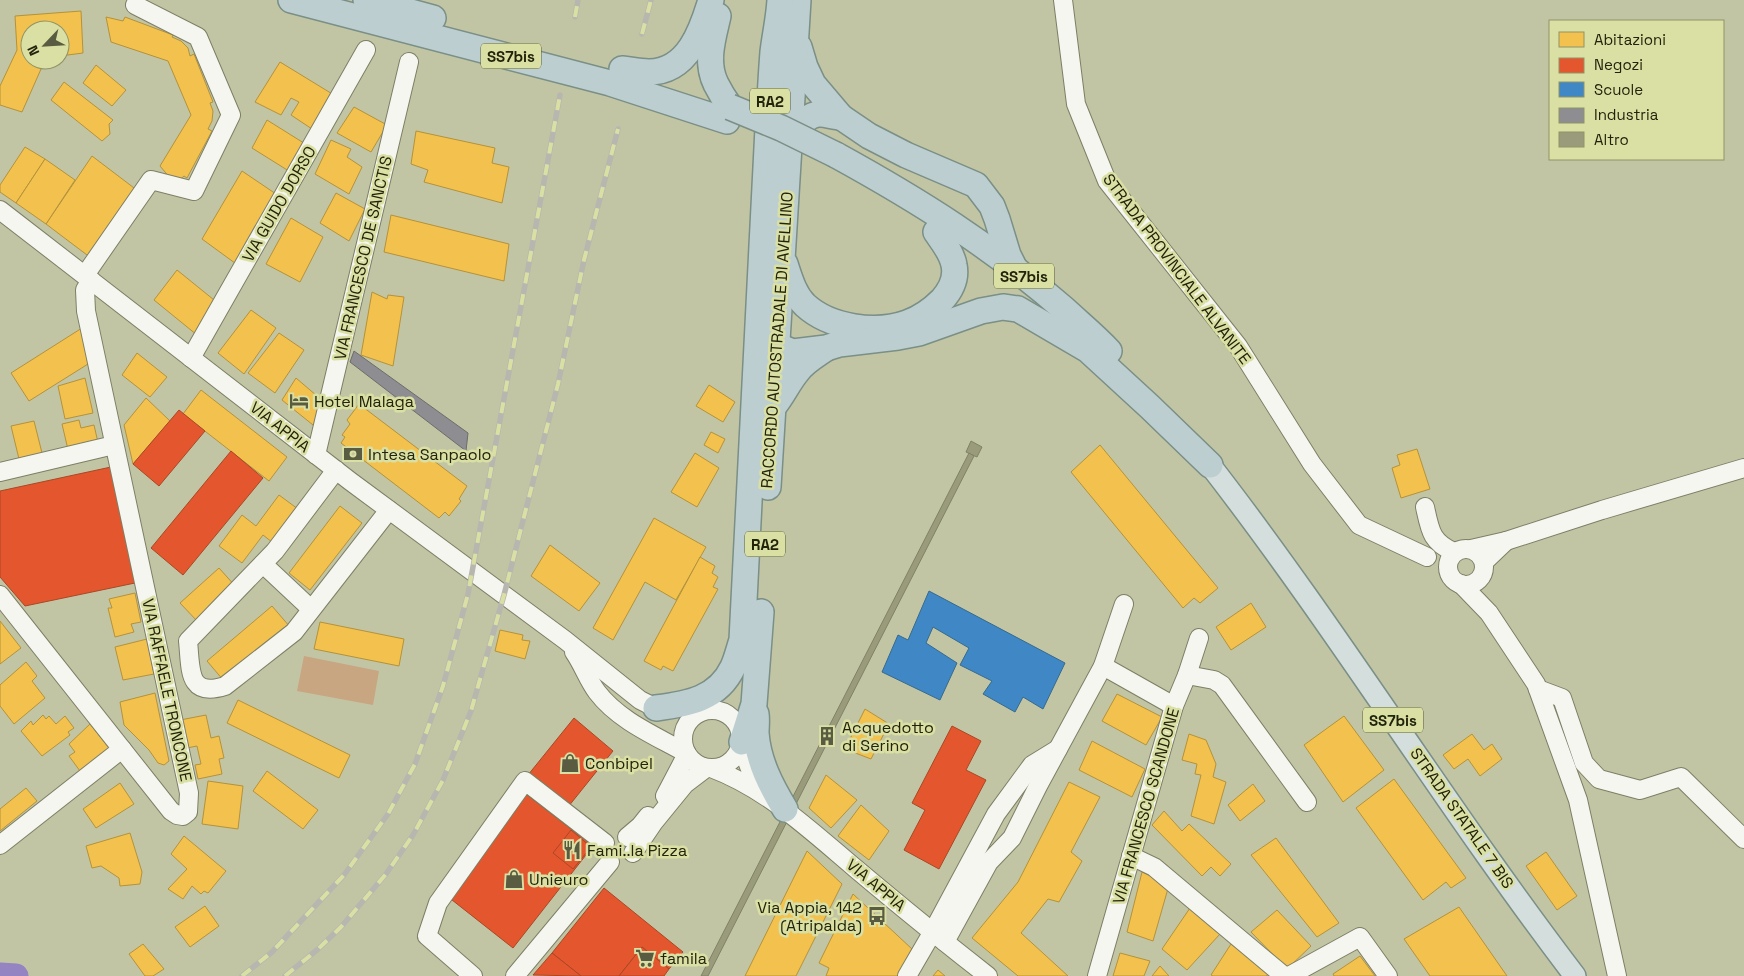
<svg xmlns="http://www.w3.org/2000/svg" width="1744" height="976" viewBox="0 0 1744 976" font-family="'Space Grotesk',sans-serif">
<rect width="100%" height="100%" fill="#c2c5a4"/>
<path fill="#c7a681" d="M304,656L379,671L373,705L297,691Z"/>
<g fill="#f2c14e" stroke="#b4923a">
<path d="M81,11L83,53L60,56V30H30V60H45L22,112L0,105V86L17,50L15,16Z"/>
<path d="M106,17L123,21L125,17L173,35L172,37L181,41L188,48L190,56L194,54L213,102L210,103L213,111L212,121L208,129L212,131L187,178L184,176L175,184L160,166L191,115L168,61L111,42Z"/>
<path d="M280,62L334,95L315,131L291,115L299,102L291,98L281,115L255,102Z"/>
<path d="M96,65L126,90L112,106L83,83Z"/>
<path d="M64,82L113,120L109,124L110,134L102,141L51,100Z"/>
<path d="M354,107L387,125L371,152L337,133Z"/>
<path d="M267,120L307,145L292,173L252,148Z"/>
<path d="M416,131L495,148L492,163L509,167L502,203L424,182L428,170L411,164Z"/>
<path d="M331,140L351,149L347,157L362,167L349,194L315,174Z"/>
<path d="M25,147L45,159L16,203L0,192V185Z"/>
<path d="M92,156L138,191L91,258L46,224Z"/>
<path d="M45,159L75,180L46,224L16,203Z"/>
<path d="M242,171L276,194L239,266L202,239Z"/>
<path d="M336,193L365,209L349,241L320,223Z"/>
<path d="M391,215L509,244L504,281L384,252Z"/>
<path d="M291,218L323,237L300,282L266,264Z"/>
<path d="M177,270L219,304L197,335L154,300Z"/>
<path d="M372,292L387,299L388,295L404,297L393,366L361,355Z"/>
<path d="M251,310L276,328L244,374L218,353Z"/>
<path d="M82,328L88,364L29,401L11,373Z"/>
<path d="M279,333L304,350L275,393L248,373Z"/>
<path d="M137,353L167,377L150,397L122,375Z"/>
<path d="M85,378L93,413L65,419L58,386Z"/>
<path d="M296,378L324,402L318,429L282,400Z"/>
<path d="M709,385L735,402L723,422L696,406Z"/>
<path d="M201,390L287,457L269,481L183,414Z"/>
<path d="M146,398L170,421L133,464L124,425Z"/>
<path d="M359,404L467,486L459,499L461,501L449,516L445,512L439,518L341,443L345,437L342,435L350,424L347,420Z"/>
<path d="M79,420L81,428L94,425L99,447L69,454L62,424Z"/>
<path d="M34,421L42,453L19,459L11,426Z"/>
<path d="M711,432L725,439L718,453L704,445Z"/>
<path d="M1100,445L1218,588L1200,603L1194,598L1183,608L1071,472Z"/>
<path d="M1417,449L1430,489L1401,498L1392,468L1400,465L1397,455Z"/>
<path d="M695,453L719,468L697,507L671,492Z"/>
<path d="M279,495L302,512L277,546L263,535L242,563L219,546L242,515L256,526Z"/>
<path d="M340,506L362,523L310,590L289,573Z"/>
<path d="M654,518L706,547L676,600L645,582L613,640L593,628Z"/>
<path d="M550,545L600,583L579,611L531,576Z"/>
<path d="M700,557L715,566L712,573L718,577L713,587L718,589L673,671L663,666L661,670L644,661Z"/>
<path d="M219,568L236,587L198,622L180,603Z"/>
<path d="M135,593L141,622L131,624L134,632L115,637L108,608H112L109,599Z"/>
<path d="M1251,603L1266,627L1231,650L1216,627Z"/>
<path d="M272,606L290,627L224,681L207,661Z"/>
<path d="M0,621L21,648L0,664Z"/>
<path d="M320,622L404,639L399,666L314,649Z"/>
<path d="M500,630L523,635L522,640L530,641L525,659L495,651Z"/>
<path d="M147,639L154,674L123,680L115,647Z"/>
<path d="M26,662L37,676L32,681L45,698L14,724L0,706V685Z"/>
<path d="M155,693L169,761L164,765L158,763L149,750L124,725L120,702Z"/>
<path d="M1117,694L1162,717L1146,745L1102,721Z"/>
<path d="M238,700L350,755L339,778L227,723Z"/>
<path d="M865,709L889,724L871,759L845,749Z"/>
<path d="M43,715L46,719L49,716L56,724L65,716L74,728L68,732L70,735L42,756L21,731L31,721L33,725Z"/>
<path d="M206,715L211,738L219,736L224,758L219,759L222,774L198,779L195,765L201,764L197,746L187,748L180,720Z"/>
<path d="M1344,716L1384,770L1343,802L1304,745Z"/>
<path d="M90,724L109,748L80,771L69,756L75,752L69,744Z"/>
<path d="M1189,734L1206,740L1216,764L1213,777L1226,782L1214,824L1191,816L1201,775L1195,774L1197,764L1182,760Z"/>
<path d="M1472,734L1484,750L1492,744L1502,759L1480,776L1468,759L1454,769L1443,755Z"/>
<path d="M1092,741L1145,769L1132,797L1079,770Z"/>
<path d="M267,771L318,810L303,829L253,791Z"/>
<path d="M826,775L857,800L831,828L809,808Z"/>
<path d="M1394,779L1466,878L1451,888L1446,882L1423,900L1356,808Z"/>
<path d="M208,781L243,786L238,829L202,824Z"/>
<path d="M1069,782L1100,797L1071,852L1082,861L1059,902L1048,899L1021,933L1068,976H1018L972,938L1018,882Z"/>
<path d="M120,783L134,804L96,828L83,809Z"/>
<path d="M1253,784L1265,801L1240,821L1228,805Z"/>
<path d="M26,788L37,801L0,831V809Z"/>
<path d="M861,805L889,831L869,860L838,836Z"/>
<path d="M1164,811L1182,831L1189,824L1231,864L1220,876L1211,867L1202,876L1152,825Z"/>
<path d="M130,833L142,872L140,884L120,886L119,878L101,866L92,868L86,846Z"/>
<path d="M184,836L226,871L208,893L204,891L201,894L192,886L183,899L168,889L187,869L171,854Z"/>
<path d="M1276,838L1339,923L1317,937L1251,855Z"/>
<path d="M807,851L842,884L796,976H745Z"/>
<path d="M1546,852L1577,896L1557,910L1526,866Z"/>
<path d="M1142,872L1169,885L1153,941L1127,932Z"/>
<path d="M853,894L912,949L899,976H826L829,968L819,963Z"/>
<path d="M205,906L219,926L190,947L175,927Z"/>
<path d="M1459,907L1507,976H1430L1404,939Z"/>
<path d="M1190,908L1220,934L1187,970L1162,949Z"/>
<path d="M1277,910L1311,946L1287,969L1251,932Z"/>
<path d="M143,944L164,969L153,976H145L129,954Z"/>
<path d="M1231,944L1271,973L1266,976H1213L1211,975Z"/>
<path d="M1120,953L1150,961L1144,976H1113Z"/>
<path d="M1360,956L1375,976H1334L1333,974Z"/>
<path d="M1160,966L1169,976H1152Z"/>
<path d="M938,970L945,976H933Z"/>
</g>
<g fill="#e4572e" stroke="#aa4724">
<path d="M179,410L205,431L159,486L133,464Z"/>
<path d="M231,451L263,478L183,575L151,548Z"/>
<path d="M111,467L135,583L25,606L0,577V491Z"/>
<path d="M574,718L613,751L568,807L528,775Z"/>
<path d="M952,726L981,741L966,770L986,780L939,869L904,850L925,810L912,803Z"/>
<path d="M526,794L593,846L513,948L447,896Z"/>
<path d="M571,830L591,847L573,869L553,853Z"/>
<path d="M604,888L683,952L669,969L642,947L619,976H581L552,953Z"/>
<path d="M642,947L669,969L664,976H619Z"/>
<path d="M552,953L581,976L533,975Z"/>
</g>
<path fill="#3f88c5" stroke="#366a8d" d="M929,591L1065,663L1043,709L1023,697L1015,712L983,694L992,681L960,665L969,648L933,627L926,643L957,663L940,700L882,672L898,635L908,640Z"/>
<path fill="#8d8d92" stroke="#6d6d6a" d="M354,351L468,433L466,451L350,362Z"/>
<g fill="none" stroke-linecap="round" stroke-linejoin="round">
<path stroke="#9484c1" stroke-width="25" d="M0,975L16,976"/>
</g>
<g fill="#999b7a" stroke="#808268">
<path d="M971,441L982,447L977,457L966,452Z"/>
<path d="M969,453L974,456L708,976H701Z"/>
</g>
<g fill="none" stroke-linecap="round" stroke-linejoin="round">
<g stroke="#7d7f65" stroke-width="20">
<g id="minor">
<path d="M1063,0L1076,104L1107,181L1238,346L1312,464L1359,525L1427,557"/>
<path d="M0,210L350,481L565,640L640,700L656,708H666"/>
<path d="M85,275L151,180L194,191L231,115L198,37L135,5"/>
<path d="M191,358L366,50"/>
<path d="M316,455L409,62"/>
<path d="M336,470L275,551L188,641C191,669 187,698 225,686L294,632L389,510"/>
<path d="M0,472L114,445"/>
<path d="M1425,507C1430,530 1431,542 1454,552"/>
<path d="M1506,541L1602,510L1744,468"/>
<circle cx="1466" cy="567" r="18"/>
<path d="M1471,549L1506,541L1484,562"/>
<path d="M263,564L311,609"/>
<path d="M1461,584L1489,613L1536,684L1578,800L1617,976"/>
<path d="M0,595L171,811L177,815L183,816L188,812L189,793L86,311L85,290L91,280"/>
<path d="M574,652C583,665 588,680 597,692C619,721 656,736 686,753"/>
<path d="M1103,666L1174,706"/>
<path d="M1187,675L1214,680L1222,685L1307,802"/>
<path d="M1538,689L1562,698L1584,763L1599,779L1640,790L1681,777L1744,839"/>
<circle cx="712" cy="739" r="29"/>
<path d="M741,745L753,777L761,791"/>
<path d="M711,768C767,789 810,830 855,868C899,905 943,941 988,976"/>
<path d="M665,796L687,754"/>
<path d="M627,837L640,826L648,816"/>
<path d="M0,845L122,749"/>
<path d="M633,853L654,822L685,784L706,768"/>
<path d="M1131,856L1154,867L1284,976"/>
<path d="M945,942L989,862L1012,838L1038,786L1103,666L1124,604"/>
<path d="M473,976L427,936L438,903L525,781L605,843"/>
<path d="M515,976L610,862"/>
<path d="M907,976L932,933L996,814L1032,765L1058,749"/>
<path d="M1097,976L1174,706L1187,675L1199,638"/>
<path d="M1289,976L1360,937L1388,976"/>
</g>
</g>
<g stroke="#7a8f86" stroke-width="24">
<path id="major" d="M1210,465C1338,630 1448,810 1575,976"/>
</g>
<g stroke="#7a8f86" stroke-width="28">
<g id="highway">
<path d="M291,0L610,83L727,121"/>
<path d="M366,0L433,18"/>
<path d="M718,16C713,38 705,62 716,84C720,92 725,100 730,107"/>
<path d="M799,47L805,67L813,84L841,117L869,136L906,155L976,185L992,206L997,219L1008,255L1014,267"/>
<path d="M622,69C631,70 640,72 649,72C688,72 702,30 711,0"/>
<path d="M790,141C797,130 805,114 820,114C827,114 834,117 841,117"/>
<path d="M836,155C918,200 993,247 1064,309C1079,323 1095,336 1109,351"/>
<path d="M785,264C790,279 794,294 805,305C830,328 876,334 907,323C921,318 932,310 942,300C951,290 957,279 954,265C952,253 943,242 936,232"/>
<path d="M766,336L773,344L793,352L826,348L839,344L898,337L919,333L981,311L1003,307L1018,309L1088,350L1150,407L1210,465"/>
<path d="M774,406C783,395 788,383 797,372C804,362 815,356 825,349"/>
<path d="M768,487L798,0"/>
<path d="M656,708C688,704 718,699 733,667C737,658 739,649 742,640C751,469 758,298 768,128C770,103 771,77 773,52C775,35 779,18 780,0"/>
<path d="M756,714C757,720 756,727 756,733C758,761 771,786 785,809"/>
<path d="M742,742L754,704L761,612"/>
</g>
</g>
<use href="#minor" stroke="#f6f6f1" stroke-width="18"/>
<use href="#major" stroke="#d3dedd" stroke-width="21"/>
<use href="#highway" stroke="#bcced0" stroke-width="25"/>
<g stroke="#b7b7af" stroke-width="5.5">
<g id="rail">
<path d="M575,17L578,0"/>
<path d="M642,34L651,0"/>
<path d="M242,976L272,952L344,875L388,814L415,764L443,686L468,594L560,95"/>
<path d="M285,976L317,950L341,927L386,874L413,835L443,780L471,711L504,595L558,384L584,260L618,129"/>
</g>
</g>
<use href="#rail" stroke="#dae0a3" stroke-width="4" stroke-dasharray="11" stroke-linecap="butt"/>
<g stroke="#7a8f86" stroke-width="28" stroke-linecap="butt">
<path id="highway-bridge" d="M730,107L781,128L836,155"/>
</g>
<use href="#highway-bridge" stroke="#bcced0" stroke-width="25"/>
</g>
<defs>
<g id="hotel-bare" transform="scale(1.5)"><path d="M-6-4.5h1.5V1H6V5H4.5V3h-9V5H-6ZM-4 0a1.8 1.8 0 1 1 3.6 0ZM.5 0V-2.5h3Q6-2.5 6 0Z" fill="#5a5c41" stroke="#dae0a3" stroke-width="2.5" paint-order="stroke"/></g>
<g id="bank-bare" transform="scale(1.5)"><path d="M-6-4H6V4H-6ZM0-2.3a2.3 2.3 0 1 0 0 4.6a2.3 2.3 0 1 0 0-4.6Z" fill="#5a5c41" stroke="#dae0a3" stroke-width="2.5" paint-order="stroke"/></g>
<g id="building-bare" transform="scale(1.5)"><path d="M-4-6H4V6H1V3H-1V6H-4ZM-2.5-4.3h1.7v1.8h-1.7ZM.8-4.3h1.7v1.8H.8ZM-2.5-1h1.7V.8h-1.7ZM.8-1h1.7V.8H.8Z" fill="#5a5c41" stroke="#dae0a3" stroke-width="2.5" paint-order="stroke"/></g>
<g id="shop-bare" transform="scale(1.5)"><path d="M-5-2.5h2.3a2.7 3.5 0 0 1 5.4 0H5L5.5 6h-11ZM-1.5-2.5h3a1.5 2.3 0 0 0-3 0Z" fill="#5a5c41" stroke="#dae0a3" stroke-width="2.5" paint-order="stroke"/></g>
<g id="restaurant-bare" transform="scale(1.5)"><path d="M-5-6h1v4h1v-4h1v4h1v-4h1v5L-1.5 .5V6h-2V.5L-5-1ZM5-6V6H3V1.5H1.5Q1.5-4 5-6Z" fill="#5a5c41" stroke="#dae0a3" stroke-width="2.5" paint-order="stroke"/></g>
<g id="bus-bare" transform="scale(1.5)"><path d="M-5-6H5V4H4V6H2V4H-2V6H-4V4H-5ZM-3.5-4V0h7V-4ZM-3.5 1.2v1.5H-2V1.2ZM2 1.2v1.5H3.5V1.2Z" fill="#5a5c41" stroke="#dae0a3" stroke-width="2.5" paint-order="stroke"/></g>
<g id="supermarket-bare" transform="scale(1.5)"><path d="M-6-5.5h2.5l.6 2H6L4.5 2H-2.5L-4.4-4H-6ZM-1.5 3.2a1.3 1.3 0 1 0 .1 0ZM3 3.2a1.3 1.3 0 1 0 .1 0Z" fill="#5a5c41" stroke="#dae0a3" stroke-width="2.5" paint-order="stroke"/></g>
</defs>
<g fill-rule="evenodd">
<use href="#hotel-bare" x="299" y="401"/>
<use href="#bank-bare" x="353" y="454"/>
<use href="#building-bare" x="827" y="736"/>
<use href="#shop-bare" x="570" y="763"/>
<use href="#restaurant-bare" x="572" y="850"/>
<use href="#shop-bare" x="514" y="879"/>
<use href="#bus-bare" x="877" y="916"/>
<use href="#supermarket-bare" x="645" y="958"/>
</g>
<g text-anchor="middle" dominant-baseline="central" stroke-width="5" stroke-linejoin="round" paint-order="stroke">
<g fill="#dae0a3" stroke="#595c39" stroke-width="1">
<rect x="481" y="43.5" width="60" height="25" rx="4"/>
<rect x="750" y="88.5" width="40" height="25" rx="4"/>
<rect x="994" y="263.5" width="60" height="25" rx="4"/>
<rect x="745" y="531.5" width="40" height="25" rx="4"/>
<rect x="1363" y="707.5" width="60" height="25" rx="4"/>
</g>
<g font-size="15" font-weight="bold" fill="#22230b">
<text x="511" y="56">SS7bis</text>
<text x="770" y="101">RA2</text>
<text x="1024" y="276">SS7bis</text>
<text x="765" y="544">RA2</text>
<text x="1393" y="720">SS7bis</text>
</g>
<g font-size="16" fill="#22230b" stroke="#dae0a3">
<text transform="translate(279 204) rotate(-60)">VIA GUIDO DORSO</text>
<text transform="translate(363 258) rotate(-77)">VIA FRANCESCO DE SANCTIS</text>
<text transform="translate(1177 269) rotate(53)">STRADA PROVINCIALE ALVANITE</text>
<text transform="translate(777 340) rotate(-86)">RACCORDO AUTOSTRADALE DI AVELLINO</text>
<text transform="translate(280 427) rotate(38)">VIA APPIA</text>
<text transform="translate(167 690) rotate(78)">VIA RAFFAELE TRONCONE</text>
<text transform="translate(1146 806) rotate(-74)">VIA FRANCESCO SCANDONE</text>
<text transform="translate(1462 818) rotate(55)">STRADA STATALE 7 BIS</text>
<text transform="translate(876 885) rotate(40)">VIA APPIA</text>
</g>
<g font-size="16" fill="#22230b" stroke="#dae0a3" text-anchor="start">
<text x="314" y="401">Hotel Malaga</text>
<text x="368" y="454">Intesa Sanpaolo</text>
<text x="842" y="727">Acquedotto<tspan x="842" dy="18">di Serino</tspan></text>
<text x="585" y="763">Conbipel</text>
<text x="587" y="850">Fami..la Pizza</text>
<text x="529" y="879">Unieuro</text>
<text x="862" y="907" text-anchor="end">Via Appia, 142<tspan x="862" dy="18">(Atripalda)</tspan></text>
<text x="660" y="958">famila</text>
</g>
</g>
<rect x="1549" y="20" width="175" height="140" fill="#dae0a3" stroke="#909466"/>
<rect x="1559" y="32" width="25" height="15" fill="#f2c14e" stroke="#909466"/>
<text x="1594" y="45" font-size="15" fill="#22230b">Abitazioni</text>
<rect x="1559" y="58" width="25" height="15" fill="#e4572e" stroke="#909466"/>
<text x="1594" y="70" font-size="15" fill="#22230b">Negozi</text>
<rect x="1559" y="82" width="25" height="15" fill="#3f88c5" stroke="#909466"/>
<text x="1594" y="95" font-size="15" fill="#22230b">Scuole</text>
<rect x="1559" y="108" width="25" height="15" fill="#8d8d92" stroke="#909466"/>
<text x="1594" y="120" font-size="15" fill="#22230b">Industria</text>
<rect x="1559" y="132" width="25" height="15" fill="#999b7a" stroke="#909466"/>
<text x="1594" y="145" font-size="15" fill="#22230b">Altro</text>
<g transform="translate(45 45) rotate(245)"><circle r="24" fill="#dae0a3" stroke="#909466"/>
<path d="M0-4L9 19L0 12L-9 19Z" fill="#5a5c41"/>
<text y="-8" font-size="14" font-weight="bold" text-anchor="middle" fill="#22230b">N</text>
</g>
</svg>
